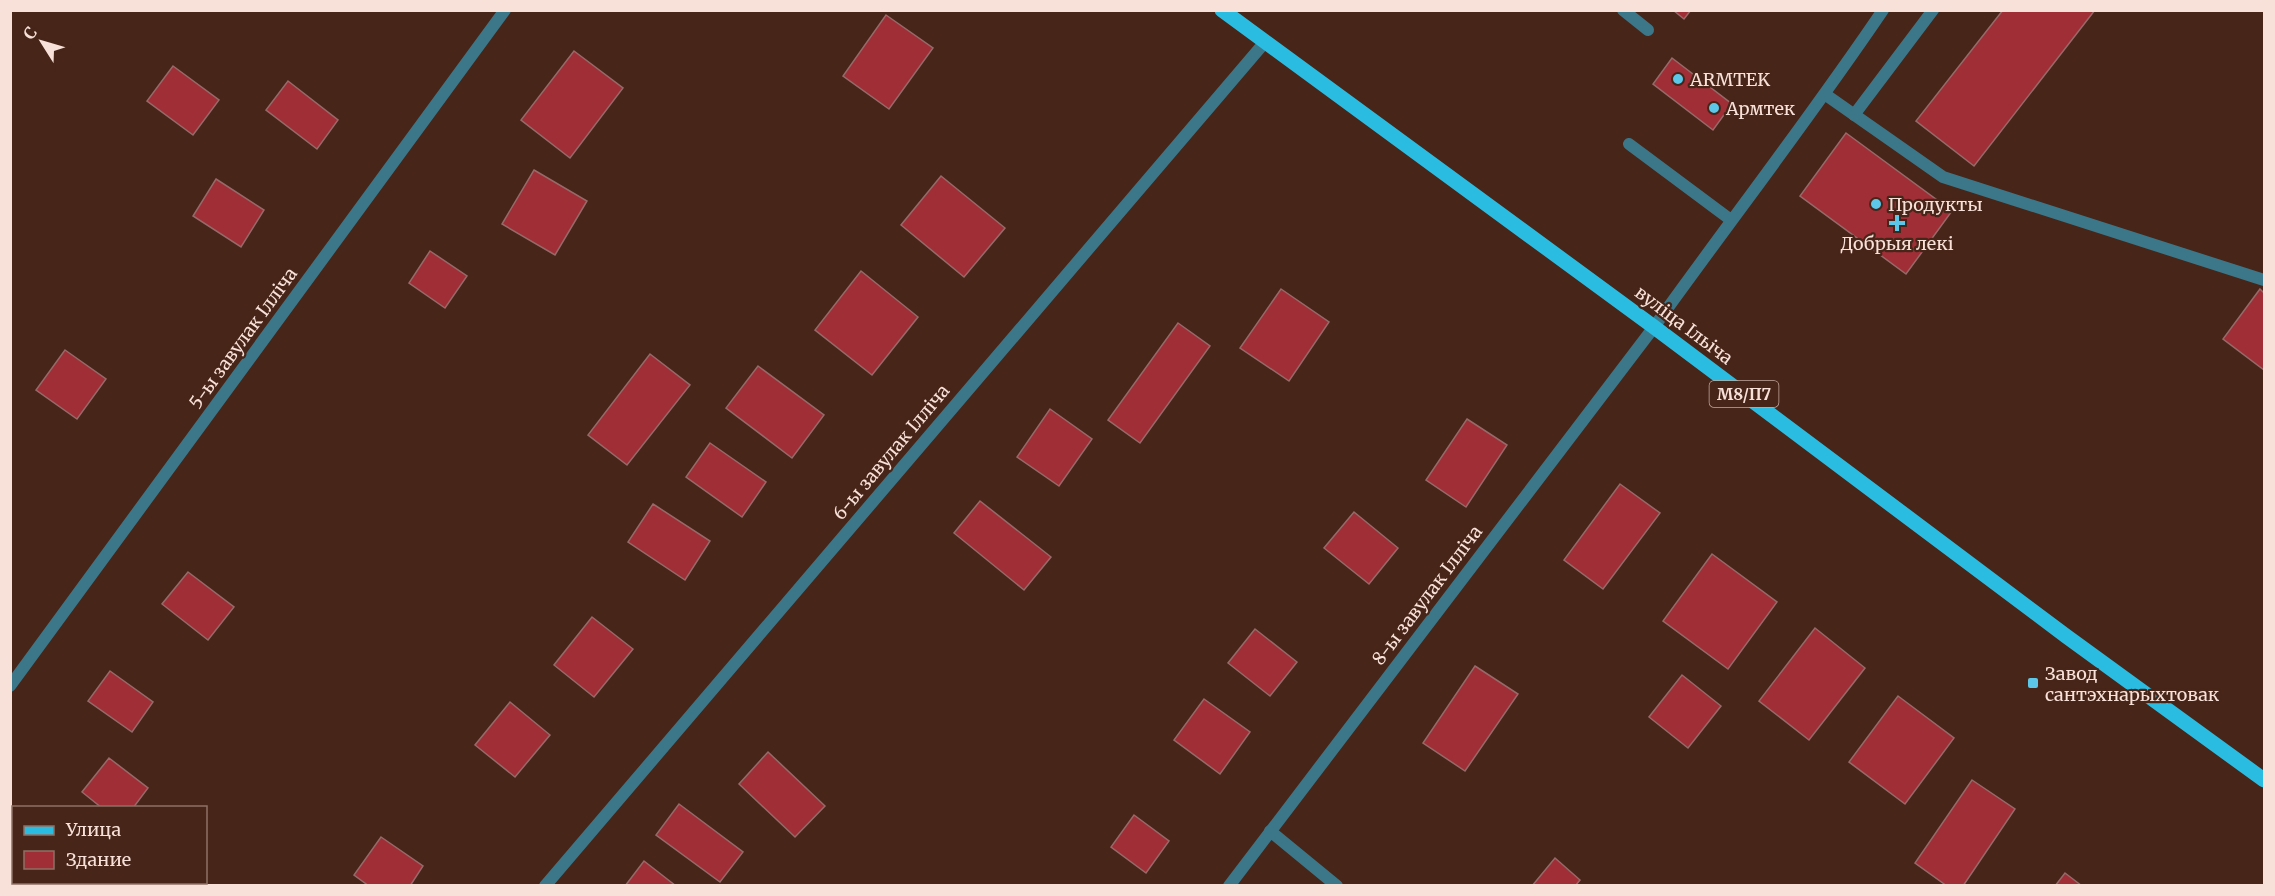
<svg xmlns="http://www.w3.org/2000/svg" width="2275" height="896" viewBox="0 0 2275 896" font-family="Merriweather,serif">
<rect width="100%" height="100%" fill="#472518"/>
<g fill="#a02e37" stroke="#966a69" stroke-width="1.5">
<path d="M1673,10H1691L1684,19Z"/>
<path d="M2003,10H2095L1974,166L1916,121Z"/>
<path d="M886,15L933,48L889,109L843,76Z"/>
<path d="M574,51L623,88L570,158L521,120Z"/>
<path d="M1672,58L1732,104L1713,130L1653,84Z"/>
<path d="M173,66L219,100L193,135L147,101Z"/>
<path d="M288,81L338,120L317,149L266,110Z"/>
<path d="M1846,133L1952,211L1906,274L1800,196Z"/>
<path d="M534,170L587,201L555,255L502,224Z"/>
<path d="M941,176L1005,228L964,277L901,225Z"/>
<path d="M216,179L264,210L241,247L193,216Z"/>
<path d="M430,251L467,276L445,308L409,283Z"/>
<path d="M861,271L918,317L872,375L815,330Z"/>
<path d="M1281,289L1329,322L1289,381L1240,348Z"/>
<path d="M2260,289L2264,293V370L2223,339Z"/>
<path d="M1178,323L1210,346L1140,443L1108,420Z"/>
<path d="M65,350L106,379L77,419L36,390Z"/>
<path d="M650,354L690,385L627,465L588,435Z"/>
<path d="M758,366L824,415L792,458L726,408Z"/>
<path d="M1050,409L1092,439L1059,486L1017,457Z"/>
<path d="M1467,419L1507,445L1466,507L1426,480Z"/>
<path d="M710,443L766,482L742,517L686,477Z"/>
<path d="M1620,484L1660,513L1603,589L1564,560Z"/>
<path d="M980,501L1051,557L1024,590L954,533Z"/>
<path d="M653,504L710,541L685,580L628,542Z"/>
<path d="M1354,512L1398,548L1369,584L1324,548Z"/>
<path d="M1712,554L1777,602L1728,669L1663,621Z"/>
<path d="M188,572L234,607L208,640L162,604Z"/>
<path d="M592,617L633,649L594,697L554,665Z"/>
<path d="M1815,628L1865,668L1809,740L1759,701Z"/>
<path d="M1255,629L1297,662L1270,696L1228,663Z"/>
<path d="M1475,666L1518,694L1465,771L1423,743Z"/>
<path d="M110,671L153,702L132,732L88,701Z"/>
<path d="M1682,675L1721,706L1688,748L1649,717Z"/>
<path d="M1898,696L1954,738L1905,804L1849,762Z"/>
<path d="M1204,699L1250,732L1220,774L1174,740Z"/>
<path d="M510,702L550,735L515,777L475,745Z"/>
<path d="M768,752L825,806L795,837L739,784Z"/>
<path d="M109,758L148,788L133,808H102L82,792Z"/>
<path d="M1972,780L2015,809L1963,886H1947L1915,863Z"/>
<path d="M679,804L743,852L720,882L656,835Z"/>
<path d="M1134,815L1169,841L1146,873L1111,847Z"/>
<path d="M381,837L423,866L410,886H369L354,875Z"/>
<path d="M1555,858L1580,880L1575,886H1532Z"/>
<path d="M10,859L14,861V882H41L45,886H10Z"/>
<path d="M644,861L676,886H625Z"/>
<path d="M2065,873L2082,886H2055Z"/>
</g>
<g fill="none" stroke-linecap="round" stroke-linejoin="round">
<g stroke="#3c7789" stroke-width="12">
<path d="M1623,10L1648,30"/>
<path d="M1826,95L1943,177L2264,280"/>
<path d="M1854,115L1933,10"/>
<path d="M1629,144L1731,220"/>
<path d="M1654,327C1730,221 1810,118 1883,10"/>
</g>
<g stroke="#3c7789" stroke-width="12">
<path d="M10,686L505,10"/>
<path d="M1270,831L1337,886"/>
<path d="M545,886L1265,42"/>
<path d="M1229,886L1654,327"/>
</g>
<path stroke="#2bbce2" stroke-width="15" d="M1222,10L1654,327L2066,636L2264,780"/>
</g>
<g fill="#5cc7e8" stroke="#472518" stroke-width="2">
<circle cx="1678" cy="79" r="6"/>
<circle cx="1714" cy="108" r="6"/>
<circle cx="1876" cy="204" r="6"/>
<path d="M1894 214h6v6h6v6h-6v6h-6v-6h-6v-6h6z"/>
<rect x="2027" y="677" width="12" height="12" rx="3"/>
</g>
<g text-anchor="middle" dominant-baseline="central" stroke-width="4.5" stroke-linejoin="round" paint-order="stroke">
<rect fill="#472518" stroke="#c3a99f" stroke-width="1.5" x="1709.5" y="381" width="69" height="26" rx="4.5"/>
<g font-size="16" font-weight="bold" fill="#f8e1d9">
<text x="1744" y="394">М8/П7</text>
</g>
<g font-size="18" fill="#f8e1d9" stroke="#472518" text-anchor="start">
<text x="1690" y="79">ARMTEK</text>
<text x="1726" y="108">Армтек</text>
<text x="1888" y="204">Продукты</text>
<text x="1897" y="243" text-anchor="middle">Добрыя лекі</text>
<text x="2045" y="673">Завод<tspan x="2045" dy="21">сантэхнарыхтовак</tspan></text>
</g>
<g font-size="18" fill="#f8e1d9" stroke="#472518">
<text transform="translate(1684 325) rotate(37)">вуліца Ільіча</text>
<text transform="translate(243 338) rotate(-54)">5-ы завулак Ілліча</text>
<text transform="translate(891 452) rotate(-50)">6-ы завулак Ілліча</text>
<text transform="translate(1427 595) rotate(-53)">8-ы завулак Ілліча</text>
</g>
</g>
<rect width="2275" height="896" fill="none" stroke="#f8e1d9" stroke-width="24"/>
<rect x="12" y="806" width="195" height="78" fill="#472518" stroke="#8e7065" stroke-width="1.5"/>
<rect x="24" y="826" width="30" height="9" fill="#2bbce2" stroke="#8e7065" stroke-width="1.5"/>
<text x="66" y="836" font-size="18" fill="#f8e1d9">Улица</text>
<rect x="24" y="851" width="30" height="18" fill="#a02e37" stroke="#8e7065" stroke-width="1.5"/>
<text x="66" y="866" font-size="18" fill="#f8e1d9">Здание</text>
<g transform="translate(42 42) rotate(307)" stroke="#472518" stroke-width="4.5" paint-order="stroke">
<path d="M0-4.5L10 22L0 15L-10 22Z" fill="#f8e1d9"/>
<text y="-9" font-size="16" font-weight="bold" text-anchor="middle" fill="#f8e1d9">С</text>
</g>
</svg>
